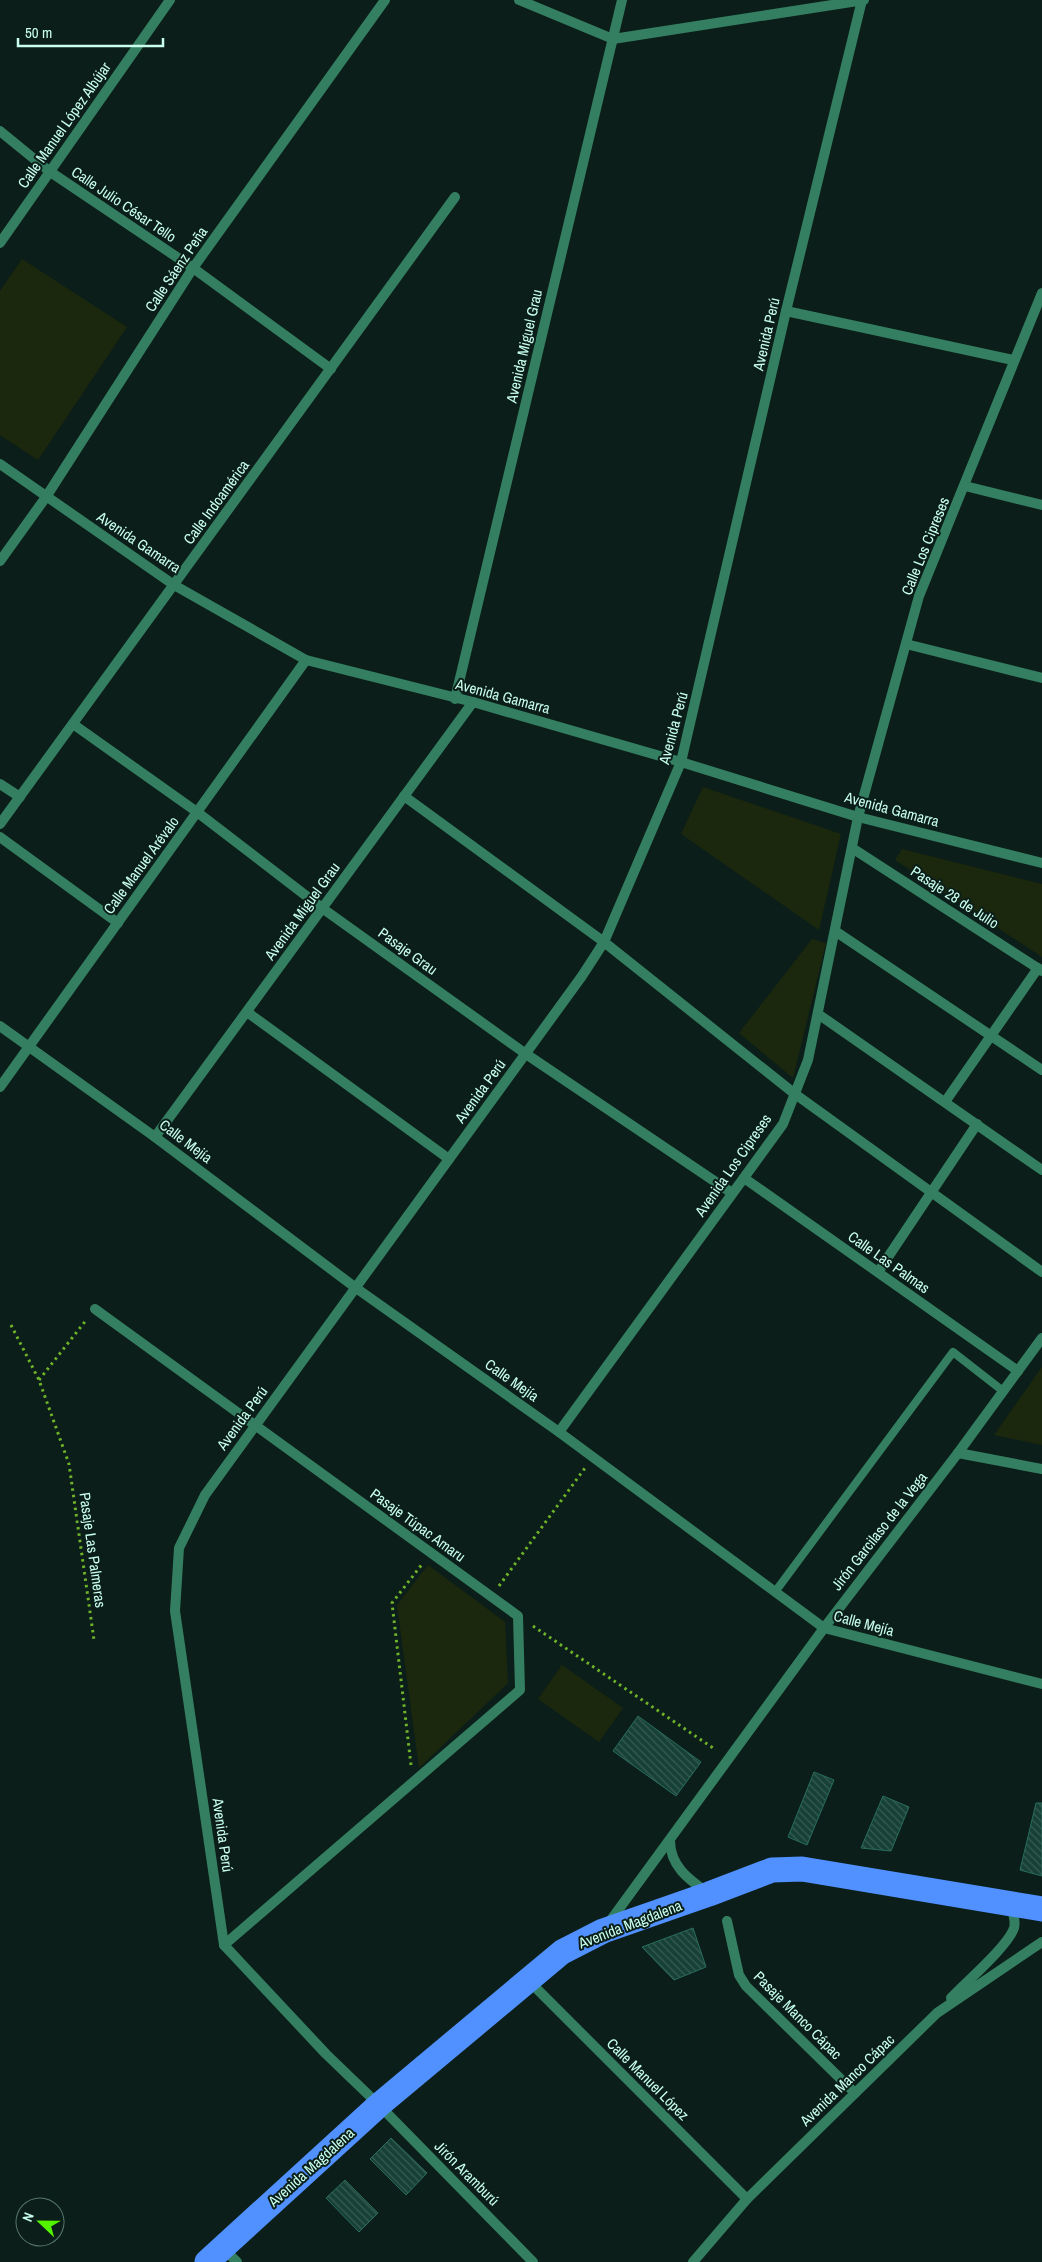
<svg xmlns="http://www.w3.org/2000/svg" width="1042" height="2262" viewBox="0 0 1042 2262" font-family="'Archivo Narrow',sans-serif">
<defs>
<pattern id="building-back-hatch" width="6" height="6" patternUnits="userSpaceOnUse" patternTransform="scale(1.25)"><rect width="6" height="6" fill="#174036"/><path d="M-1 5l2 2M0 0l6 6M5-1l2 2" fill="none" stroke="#375d53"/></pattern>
</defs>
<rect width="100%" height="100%" fill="#0b1e19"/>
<g fill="#1b280e">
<path d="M22,259L127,327L38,460L0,435V291Z"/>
<path d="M703,787L841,834L819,930L681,834Z"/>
<path d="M902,849L1042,884V957L895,860Z"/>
<path d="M812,939L826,943L793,1078L739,1033Z"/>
<path d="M1042,1367V1445L994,1435Z"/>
<path d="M428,1565L505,1622L508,1683L419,1768L397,1605Z"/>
<path d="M562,1665L623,1708L599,1742L538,1699Z"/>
</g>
<g fill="url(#building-back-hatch)" stroke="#286d5c">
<path d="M638,1716L701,1762L676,1796L613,1751Z"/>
<path d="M814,1772L834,1780L807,1845L788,1837Z"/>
<path d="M883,1796L909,1807L891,1851L861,1848Z"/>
<path d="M1036,1803H1042V1876L1020,1870Z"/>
<path d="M693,1928L706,1967L674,1980L642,1947Z"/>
<path d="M391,2138L427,2173L406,2195L370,2159Z"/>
<path d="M345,2180L378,2213L359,2232L326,2198Z"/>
</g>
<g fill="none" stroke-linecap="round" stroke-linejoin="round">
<g stroke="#6eb329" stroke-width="3" stroke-dasharray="2.5 4" stroke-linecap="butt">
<path d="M11,1325L39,1380L69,1464L94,1640"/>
<path d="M39,1380L87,1319"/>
<path d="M499,1586L585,1468"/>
<path d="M533,1626L716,1750"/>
<path d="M411,1765L392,1603L423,1563"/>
</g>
<path stroke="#347f61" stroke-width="8" d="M775,1592L953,1352L1003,1391"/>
<g stroke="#347f61" stroke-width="10">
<path d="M73,724L197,812L322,908L526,1054L732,1193"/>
<path d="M404,796L604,942L795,1094L1042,1272"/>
<path d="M0,837L118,923"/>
<path d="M852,848L1042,971"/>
<path d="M835,931L1042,1070"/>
<path d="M247,1012L449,1159"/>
<path d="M818,1014L1042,1170"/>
<path d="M945,1102L1038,968"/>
<path d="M878,1272L977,1124"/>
</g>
<g stroke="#347f61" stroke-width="10">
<path d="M519,0L613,39L864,0"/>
<path d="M0,131L49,171L193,268L331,369"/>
<path d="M0,243L170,0"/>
<path d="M786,311L1013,360"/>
<path d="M965,486L1042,505"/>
<path d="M0,561L46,497L193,268L385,0"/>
<path d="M906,644L1042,678"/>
<path d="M455,699L622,0"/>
<path d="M0,784L20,797"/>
<path d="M0,824L455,197"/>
<path d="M0,1026L155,1137L356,1288L559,1432L824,1628L1042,1684"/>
<path d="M0,1087L306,660"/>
<path d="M155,1137L473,702"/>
<path d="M744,1178L1018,1371"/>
<path d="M95,1309L518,1616L520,1690L224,1945"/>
<path d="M559,1432L783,1124L808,1060L858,817L919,596L1042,293"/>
<path d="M958,1453L1042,1469"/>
<path d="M670,1840C670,1866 688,1879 708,1893"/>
<path d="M727,1921L739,1975L746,1986L855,2093"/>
<path d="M608,1924L824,1628L958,1453L1042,1338"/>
<path d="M529,1981L747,2199"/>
<path d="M951,1998C966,1982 1008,1946 1014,1928C1016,1920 1013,1912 1010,1905"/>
<path d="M223,2248L237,2262"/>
<path d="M533,2262L379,2105L326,2054L224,1945L175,1611L179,1548L205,1495L582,976L604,942L681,762L786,311L862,0"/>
<path d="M693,2262L747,2199L937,2013L1042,1942"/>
</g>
<path stroke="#347f61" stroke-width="10" d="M0,464L174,585L306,660L473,702L681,762L858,817L1042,863"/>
<path stroke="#5090ff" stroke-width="25" d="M207,2262L379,2105L562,1952L603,1931L709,1894L764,1873L772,1870L802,1869L1042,1909"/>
</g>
<g text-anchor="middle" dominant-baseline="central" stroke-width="4" stroke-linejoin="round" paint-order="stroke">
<g font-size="15" fill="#c8ffed" stroke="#0b1e19">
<text transform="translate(64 125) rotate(-55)">Calle Manuel López Albújar</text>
<text transform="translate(124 204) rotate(34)">Calle Julio César Tello</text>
<text transform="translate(176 269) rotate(-56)">Calle Sáenz Peña</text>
<text transform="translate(766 334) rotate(-77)">Avenida Perú</text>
<text transform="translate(524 346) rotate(-77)">Avenida Miguel Grau</text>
<text transform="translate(216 502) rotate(-54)">Calle Indoamérica</text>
<text transform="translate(139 542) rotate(34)">Avenida Gamarra</text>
<text transform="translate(925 546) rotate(-68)">Calle Los Cipreses</text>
<text transform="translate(503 696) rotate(15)">Avenida Gamarra</text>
<text transform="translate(673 728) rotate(-75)">Avenida Perú</text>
<text transform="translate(892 809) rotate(15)">Avenida Gamarra</text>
<text transform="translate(141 865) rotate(-54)">Calle Manuel Arévalo</text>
<text transform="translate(955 897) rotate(33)">Pasaje 28 de Julio</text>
<text transform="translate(302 911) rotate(-54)">Avenida Miguel Grau</text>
<text transform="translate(408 951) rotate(36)">Pasaje Grau</text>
<text transform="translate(480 1091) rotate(-54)">Avenida Perú</text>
<text transform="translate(186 1141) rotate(37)">Calle Mejía</text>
<text transform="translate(733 1165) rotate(-55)">Avenida Los Cipreses</text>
<text transform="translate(889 1262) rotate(35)">Calle Las Palmas</text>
<text transform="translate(512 1380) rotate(35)">Calle Mejía</text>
<text transform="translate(242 1418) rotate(-54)">Avenida Perú</text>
<text transform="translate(418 1525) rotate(36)">Pasaje Túpac Amaru</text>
<text transform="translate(879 1531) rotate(-52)">Jirón Garcilaso de la Vega</text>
<text transform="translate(93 1550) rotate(82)">Pasaje Las Palmeras</text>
<text transform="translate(864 1623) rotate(15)">Calle Mejía</text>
<text transform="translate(223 1835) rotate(82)">Avenida Perú</text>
<text transform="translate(630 1924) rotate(-21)">Avenida Magdalena</text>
<text transform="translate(798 2015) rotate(45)">Pasaje Manco Cápac</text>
<text transform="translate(648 2079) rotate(45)">Calle Manuel López</text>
<text transform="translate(847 2080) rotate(-44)">Avenida Manco Cápac</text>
<text transform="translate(311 2167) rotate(-42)">Avenida Magdalena</text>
<text transform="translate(467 2173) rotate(45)">Jirón Aramburú</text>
</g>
</g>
<g transform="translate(40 2222) rotate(292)"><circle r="24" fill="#0b1e19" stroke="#57786e"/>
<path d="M0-4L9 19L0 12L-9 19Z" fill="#53f300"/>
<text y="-8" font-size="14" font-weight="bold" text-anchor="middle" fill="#c8ffed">N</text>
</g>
<path d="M18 38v8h145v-8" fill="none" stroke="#c8ffed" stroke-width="2.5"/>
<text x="25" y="38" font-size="15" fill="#c8ffed" stroke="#0b1e19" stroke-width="4" paint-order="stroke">50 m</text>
</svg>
